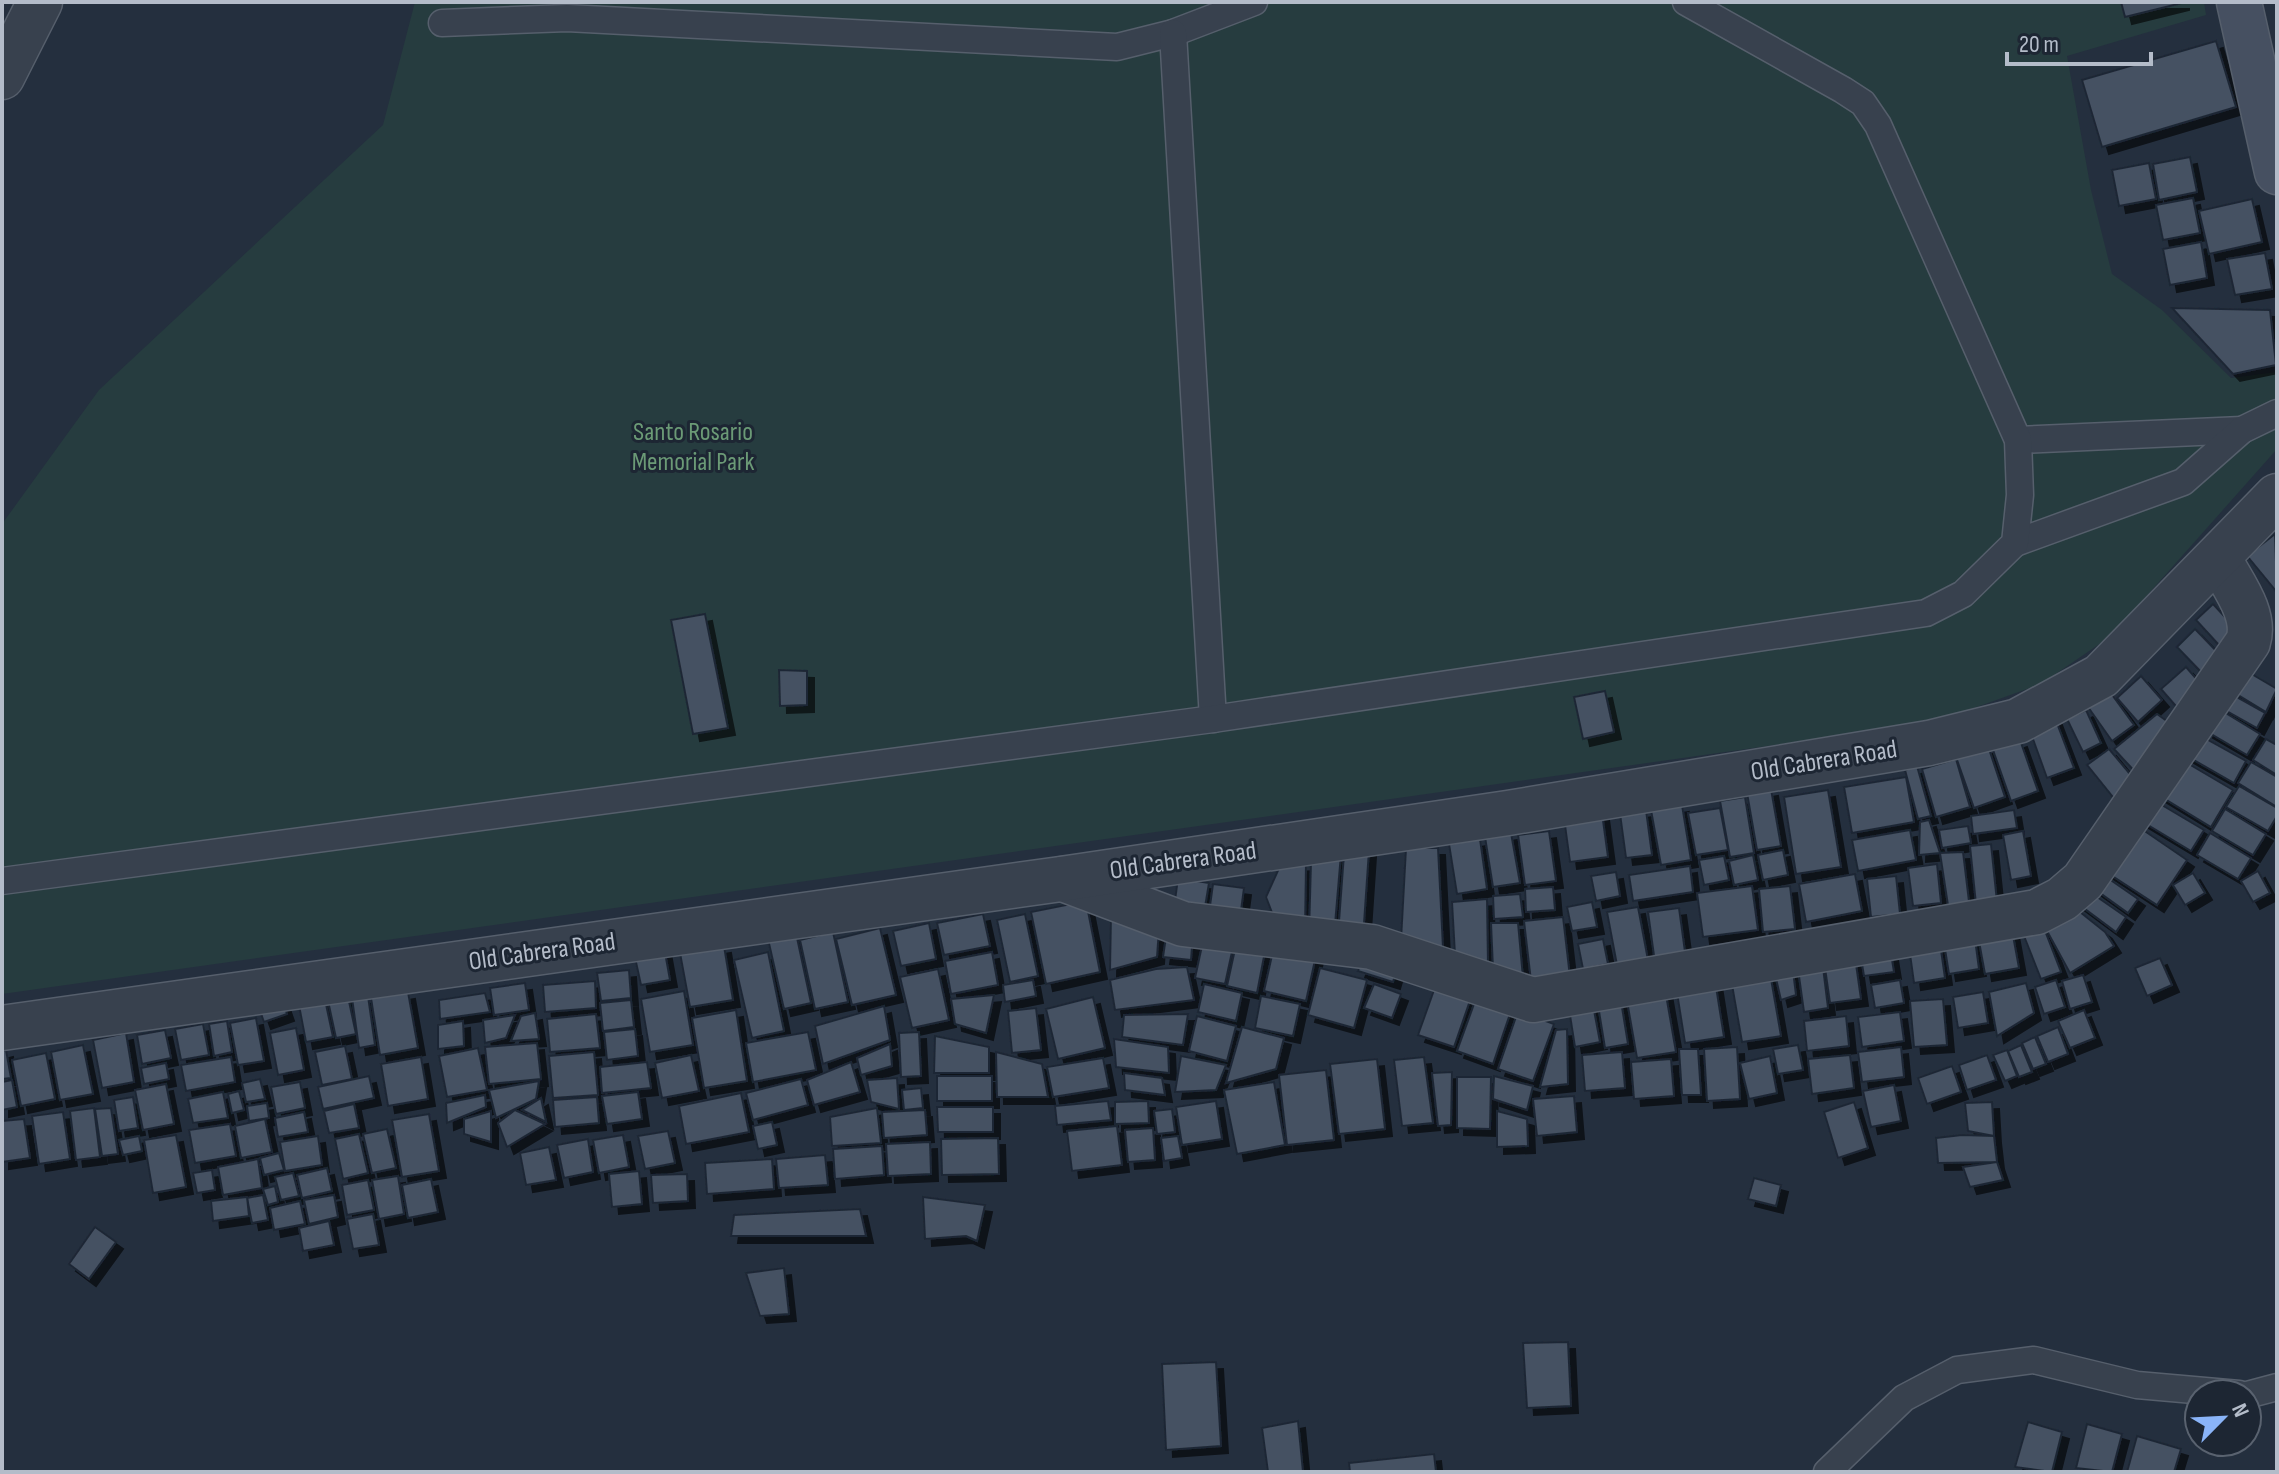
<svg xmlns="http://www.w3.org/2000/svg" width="2279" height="1474" viewBox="0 0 2279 1474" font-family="'Sofia Sans Condensed',sans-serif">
<defs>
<filter id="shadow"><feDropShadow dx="7" dy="7" stdDeviation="0" flood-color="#0009"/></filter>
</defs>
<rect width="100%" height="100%" fill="#242f3e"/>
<path fill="#263c3f" d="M415,2H2204L2206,15L2067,56L2091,190L2112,274L2162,310L2231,378L2277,372V449L2111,636L2041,684L1932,723L2,994V524L99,390L383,125Z"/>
<g fill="#455162" stroke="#1f2835" stroke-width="2" filter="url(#shadow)">
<path d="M2121,2H2182V3L2125,17Z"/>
<path d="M2216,41L2236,107L2102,147L2082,80Z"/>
<path d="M2190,157L2197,192L2159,200L2153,164Z"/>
<path d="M2149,163L2156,199L2119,206L2112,170Z"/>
<path d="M2193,198L2200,233L2163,240L2156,205Z"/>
<path d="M2252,199L2262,242L2209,254L2199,211Z"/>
<path d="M2201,242L2207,278L2170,285L2163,249Z"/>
<path d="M2265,253L2272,289L2235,295L2227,259Z"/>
<path d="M2172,308L2270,310L2276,365L2233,374Z"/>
<path d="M2275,534L2277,589L2275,590L2247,556Z"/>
<path d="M2213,604L2236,629L2219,645L2196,620Z"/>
<path d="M705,614L728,728L693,734L671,620Z"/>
<path d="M2195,629L2225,660L2207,678L2177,647Z"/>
<path d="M2238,666L2277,689L2266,712L2225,687Z"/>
<path d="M2186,667L2207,691L2182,713L2161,689Z"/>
<path d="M779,670L807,671V705L780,706Z"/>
<path d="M2141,676L2162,700L2138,722L2117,698Z"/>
<path d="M2224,690L2265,713L2257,728L2216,705Z"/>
<path d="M1605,691L1614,732L1583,739L1574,697Z"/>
<path d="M2110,692L2134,725L2112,741L2088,707Z"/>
<path d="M2219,709L2260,734L2247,755L2206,731Z"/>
<path d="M2086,710L2101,743L2083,752L2067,719Z"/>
<path d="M2157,714L2171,724L2139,776L2114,749Z"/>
<path d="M2055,718L2074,768L2047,778L2029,728Z"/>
<path d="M2190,730L2246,761L2234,783L2178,751Z"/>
<path d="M2266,739L2277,745V775L2253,760Z"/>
<path d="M2020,740L2038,791L2011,801L1993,750Z"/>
<path d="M1988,746L2005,797L1974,808L1956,757Z"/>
<path d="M2109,749L2135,780L2116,801L2087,765Z"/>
<path d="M1956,759L1970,807L1936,817L1922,769Z"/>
<path d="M2182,760L2233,790L2211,827L2160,796Z"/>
<path d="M2251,762L2277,777V807L2238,783Z"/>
<path d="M1917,766L1931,816L1918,819L1905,770Z"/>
<path d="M1906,777L1914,822L1852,833L1844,787Z"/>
<path d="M2239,786L2277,808V816L2268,831L2226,807Z"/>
<path d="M1771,789L1781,846L1757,850L1747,793Z"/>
<path d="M1828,790L1841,867L1796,874L1784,797Z"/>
<path d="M1745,797L1754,853L1730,857L1720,801Z"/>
<path d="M2150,798L2204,830L2191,851L2138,819Z"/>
<path d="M1682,805L1691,860L1661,865L1651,810Z"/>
<path d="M1720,808L1728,850L1696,855L1688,813Z"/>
<path d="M2225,809L2266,834L2253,855L2212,831Z"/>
<path d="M1646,810L1652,855L1626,858L1620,814Z"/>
<path d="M2014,810L2017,828L1973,834L1971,816Z"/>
<path d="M1602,813L1608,857L1570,862L1564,818Z"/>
<path d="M1929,820L1940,853L1919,855L1920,822Z"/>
<path d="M2130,821L2187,860L2157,905L2100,868Z"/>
<path d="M1968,826L1971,843L1942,848L1939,830Z"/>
<path d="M1910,830L1916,860L1858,871L1852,840Z"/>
<path d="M1549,831L1556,881L1525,885L1518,835Z"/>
<path d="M2023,831L2031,876L2011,880L2003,835Z"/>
<path d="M1511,833L1520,883L1493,887L1485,837Z"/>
<path d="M2210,833L2251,858L2238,879L2197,855Z"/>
<path d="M1480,839L1487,889L1457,894L1449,844Z"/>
<path d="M1991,844L1997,902L1976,904L1970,846Z"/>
<path d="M1406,848H1438L1443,948L1401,940Z"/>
<path d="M1369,850L1363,938L1338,935L1344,854Z"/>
<path d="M1783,850L1788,875L1763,880L1758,855Z"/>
<path d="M1963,852L1970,910L1949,912L1940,853Z"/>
<path d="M1341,854L1334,936L1309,934L1311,862Z"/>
<path d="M1753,855L1758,880L1734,885L1729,861Z"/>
<path d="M1724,856L1729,880L1704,885L1699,860Z"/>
<path d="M1306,864L1305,931L1276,923L1266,897L1280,866Z"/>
<path d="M1937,864L1941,903L1913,906L1908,868Z"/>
<path d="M1690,866L1693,892L1633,901L1629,875Z"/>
<path d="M2258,871L2270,893L2253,902L2241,881Z"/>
<path d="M1616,872L1620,896L1596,901L1591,876Z"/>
<path d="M2099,872L2138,899L2128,913L2089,885Z"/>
<path d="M2193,873L2205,893L2185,905L2173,885Z"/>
<path d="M1855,874L1862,911L1806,922L1799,884Z"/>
<path d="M1896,876L1900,914L1871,917L1867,879Z"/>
<path d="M1178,878L1209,883L1204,913L1174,908Z"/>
<path d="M1213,884L1244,888L1240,918L1209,913Z"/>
<path d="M1752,886L1758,930L1703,937L1697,893Z"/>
<path d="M1790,886L1795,929L1763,932L1759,889Z"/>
<path d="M1553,887L1555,910L1526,912L1525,889Z"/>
<path d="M2087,890L2126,917L2116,932L2077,903Z"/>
<path d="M1520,894L1523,917L1494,919L1493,896Z"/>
<path d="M1487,899L1488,965L1455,955L1452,902Z"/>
<path d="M1086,901L1100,972L1046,984L1031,912Z"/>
<path d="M1592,902L1597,927L1572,931L1567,907Z"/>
<path d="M2070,904L2105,932L2114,946L2070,973L2041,920Z"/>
<path d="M1638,907L1648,960L1617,965L1607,912Z"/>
<path d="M1679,908L1686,959L1655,963L1648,912Z"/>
<path d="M983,914L990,946L944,955L937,923Z"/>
<path d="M1025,914L1038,976L1010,982L997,920Z"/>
<path d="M1111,914L1159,929L1157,957L1110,970Z"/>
<path d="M1563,917L1570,977L1531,981L1524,921Z"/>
<path d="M929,923L936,959L901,966L893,931Z"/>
<path d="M1491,923H1518L1523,978L1493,969Z"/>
<path d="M2042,923L2061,972L2041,979L2022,931Z"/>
<path d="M880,928L896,995L852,1005L836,939Z"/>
<path d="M1167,930L1193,933L1191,960L1163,957Z"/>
<path d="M2012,930L2019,968L1985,974L1978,936Z"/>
<path d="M833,932L848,1002L815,1009L800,940Z"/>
<path d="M1205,932L1235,938L1225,984L1195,978Z"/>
<path d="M796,933L811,1003L784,1009L768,939Z"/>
<path d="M1603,939L1608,964L1583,969L1578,944Z"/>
<path d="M1975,939L1979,969L1949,974L1944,943Z"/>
<path d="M1237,940L1266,946L1257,993L1227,986Z"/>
<path d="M1889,941L1894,972L1864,976L1859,946Z"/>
<path d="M1275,942L1317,951L1306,1001L1264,991Z"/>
<path d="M1940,943L1945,978L1914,983L1909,947Z"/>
<path d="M724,946L733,1000L690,1007L680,953Z"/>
<path d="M664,947L670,980L641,985L634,953Z"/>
<path d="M1365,950L1399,961L1393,982L1358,971Z"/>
<path d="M1854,950L1861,999L1830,1003L1823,954Z"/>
<path d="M768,952L784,1031L752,1038L734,960Z"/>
<path d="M992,952L998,985L951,994L945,961Z"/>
<path d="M2160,958L2172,985L2147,996L2135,968Z"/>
<path d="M1822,959L1828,1008L1804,1012L1797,962Z"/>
<path d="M1792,963L1796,995L1781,1000L1774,970Z"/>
<path d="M1187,967L1194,1000L1115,1010L1110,980L1156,969Z"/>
<path d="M1320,968L1367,980L1354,1028L1308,1015Z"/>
<path d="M938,969L949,1020L912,1028L900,977Z"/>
<path d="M629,970L631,998L601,1001L597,973Z"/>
<path d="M1770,973L1781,1036L1742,1042L1731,979Z"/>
<path d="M1714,974L1724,1037L1685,1043L1675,980Z"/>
<path d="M2083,975L2092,1002L2070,1009L2062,981Z"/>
<path d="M1439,976L1474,989L1454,1047L1418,1035Z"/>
<path d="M1033,980L1036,996L1005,1002L1003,985Z"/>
<path d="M1900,980L1904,1003L1875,1008L1871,985Z"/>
<path d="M2056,980L2065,1007L2044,1014L2035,987Z"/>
<path d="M595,981L596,1008L545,1012L543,985Z"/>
<path d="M525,983L529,1010L494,1015L490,988Z"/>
<path d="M2026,983L2034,1013L1997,1036L1989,992Z"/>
<path d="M1204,984L1242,993L1236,1021L1198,1012Z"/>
<path d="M1374,984L1401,994L1392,1018L1364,1008Z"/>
<path d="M1665,989L1676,1052L1637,1058L1626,995Z"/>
<path d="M279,991L287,1014L264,1022L256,1000Z"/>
<path d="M684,991L693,1045L650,1052L641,999Z"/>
<path d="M347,992L356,1034L336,1038L327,996Z"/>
<path d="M408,992L418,1048L380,1055L371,998Z"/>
<path d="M1983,992L1988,1023L1958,1028L1953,997Z"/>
<path d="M485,993L490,1012L440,1019L439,1000Z"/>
<path d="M1478,993L1513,1005L1493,1064L1457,1051Z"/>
<path d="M324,995L333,1037L306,1042L298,1000Z"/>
<path d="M994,995L986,1033L955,1024L951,999Z"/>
<path d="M1620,995L1628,1044L1605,1048L1597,999Z"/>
<path d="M368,996L375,1045L359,1048L352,998Z"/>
<path d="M1261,996L1300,1004L1293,1036L1255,1028Z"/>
<path d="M1093,997L1105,1048L1058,1059L1046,1009Z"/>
<path d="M1943,999L1947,1045L1914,1047L1910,1001Z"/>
<path d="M631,1000L634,1027L603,1031L600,1003Z"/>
<path d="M1593,1005L1600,1042L1575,1047L1569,1009Z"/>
<path d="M884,1006L890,1040L823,1064L815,1026Z"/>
<path d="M1036,1008L1041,1050L1012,1053L1008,1011Z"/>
<path d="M736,1010L747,1081L704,1088L692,1018Z"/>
<path d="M2084,1010L2095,1038L2070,1048L2058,1021Z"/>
<path d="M1518,1011L1554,1024L1533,1081L1498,1069Z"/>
<path d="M1900,1012L1904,1041L1862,1047L1858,1017Z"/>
<path d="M535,1013L539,1039L511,1041L521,1016Z"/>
<path d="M596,1014L600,1048L550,1052L547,1019Z"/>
<path d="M1188,1014L1183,1045L1122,1037L1124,1015Z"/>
<path d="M515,1015L506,1038L485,1043L483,1020Z"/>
<path d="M1197,1016L1236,1026L1227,1061L1189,1051Z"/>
<path d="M1846,1016L1849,1046L1807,1051L1804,1021Z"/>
<path d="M256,1018L264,1061L238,1065L230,1023Z"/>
<path d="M227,1021L232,1052L214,1056L209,1024Z"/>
<path d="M463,1021L464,1046L438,1049V1025Z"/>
<path d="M203,1024L209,1055L181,1060L175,1029Z"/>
<path d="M1242,1027L1284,1038L1276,1069L1226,1083Z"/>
<path d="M2058,1027L2068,1054L2048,1062L2037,1036Z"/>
<path d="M296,1028L304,1070L278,1075L270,1033Z"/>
<path d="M635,1029L638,1056L607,1060L604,1032Z"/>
<path d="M1567,1029L1568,1084L1540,1087L1556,1030Z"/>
<path d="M165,1030L171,1058L142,1064L137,1035Z"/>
<path d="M808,1032L816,1070L753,1082L746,1043Z"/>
<path d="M919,1032L921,1076L901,1077L899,1033Z"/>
<path d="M126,1033L134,1082L102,1088L93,1040Z"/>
<path d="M935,1036L989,1047V1073H934Z"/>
<path d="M2035,1037L2046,1064L2033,1069L2022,1043Z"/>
<path d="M1114,1039L1168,1047L1169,1073L1116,1067Z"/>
<path d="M537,1043L541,1079L489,1084L485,1047Z"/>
<path d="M890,1044L892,1066L861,1075L857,1058Z"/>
<path d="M83,1045L93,1094L60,1100L51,1052Z"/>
<path d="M1798,1045L1803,1070L1778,1074L1773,1049Z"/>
<path d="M2021,1045L2032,1072L2019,1077L2008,1051Z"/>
<path d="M345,1046L352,1079L322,1085L315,1052Z"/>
<path d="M1737,1047L1740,1099L1707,1101L1704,1049Z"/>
<path d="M1901,1047L1904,1077L1862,1082L1858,1052Z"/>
<path d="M478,1048L487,1090L447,1097L439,1056Z"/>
<path d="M1679,1049H1698L1701,1095H1682Z"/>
<path d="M6,1050L11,1078L2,1079V1051Z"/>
<path d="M2007,1050L2017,1076L2005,1081L1993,1055Z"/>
<path d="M594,1052L598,1095L553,1098L549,1056Z"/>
<path d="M996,1052L1042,1064L1048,1097H997Z"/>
<path d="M1622,1052L1625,1088L1585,1091L1582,1055Z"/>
<path d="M46,1053L55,1099L21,1106L12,1060Z"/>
<path d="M691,1055L699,1091L662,1098L655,1063Z"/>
<path d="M1850,1055L1854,1088L1812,1094L1808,1059Z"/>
<path d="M1987,1055L1996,1080L1967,1090L1959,1065Z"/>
<path d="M1181,1056L1226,1065L1216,1090L1175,1092Z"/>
<path d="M1770,1056L1777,1093L1749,1099L1740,1063Z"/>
<path d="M231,1057L235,1082L186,1091L181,1065Z"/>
<path d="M421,1057L428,1099L388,1106L381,1064Z"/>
<path d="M1424,1057L1433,1123L1402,1126L1394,1060Z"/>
<path d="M1103,1058L1109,1088L1053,1097L1047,1067Z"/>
<path d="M1377,1059L1385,1129L1339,1134L1330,1064Z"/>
<path d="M1671,1059L1674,1096L1634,1099L1631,1062Z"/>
<path d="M647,1062L651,1088L602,1093L600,1067Z"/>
<path d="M851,1062L860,1092L814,1105L807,1080Z"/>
<path d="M166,1063L169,1079L144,1084L141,1068Z"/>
<path d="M1952,1066L1961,1092L1927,1104L1918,1078Z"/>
<path d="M1326,1070L1334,1140L1287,1145L1279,1075Z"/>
<path d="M1452,1072L1451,1125L1438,1126L1432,1073Z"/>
<path d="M1124,1073L1162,1078L1165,1095L1125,1090Z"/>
<path d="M369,1076L374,1098L323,1109L318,1087Z"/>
<rect x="937" y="1076" width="55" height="25"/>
<path d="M1494,1076L1533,1086L1527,1110L1493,1099Z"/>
<path d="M1457,1077H1491L1490,1129L1457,1128Z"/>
<path d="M897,1078L899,1109L871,1102L867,1080Z"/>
<path d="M260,1079L265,1099L246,1102L242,1083Z"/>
<path d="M801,1079L808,1105L753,1120L746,1093Z"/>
<path d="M12,1080L17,1107L2,1110V1082Z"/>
<path d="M539,1081L536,1099L496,1118L489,1090Z"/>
<path d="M300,1082L305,1108L276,1114L271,1087Z"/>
<path d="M1274,1082L1285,1145L1237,1154L1224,1090Z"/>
<path d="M166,1084L174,1124L143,1130L135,1090Z"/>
<path d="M1894,1085L1901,1121L1871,1127L1863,1091Z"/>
<path d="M921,1088L923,1108L904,1110L902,1090Z"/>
<path d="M239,1091L244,1110L232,1113L228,1094Z"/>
<path d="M223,1092L228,1118L193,1123L188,1099Z"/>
<path d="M638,1092L642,1119L607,1124L602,1096Z"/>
<path d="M741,1093L749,1132L686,1144L679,1106Z"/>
<path d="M485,1095L486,1107L447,1123L446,1103Z"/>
<path d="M1574,1096L1577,1132L1537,1136L1533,1099Z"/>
<path d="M133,1097L138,1128L119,1131L114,1100Z"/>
<path d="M597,1097L599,1123L555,1127L553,1100Z"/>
<path d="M541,1098L546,1122L522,1110Z"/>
<path d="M1108,1101L1111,1120L1057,1125L1055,1106Z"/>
<path d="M1148,1101L1149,1123L1115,1124V1102Z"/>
<path d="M1216,1101L1222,1139L1182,1145L1176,1107Z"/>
<path d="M1854,1102L1868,1148L1838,1158L1824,1112Z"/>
<path d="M1992,1102L1994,1136L1968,1131L1965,1103Z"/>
<path d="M267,1103L269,1118L249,1121L247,1106Z"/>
<path d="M354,1104L359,1128L329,1133L324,1111Z"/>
<path d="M937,1107H993V1132H938Z"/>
<path d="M94,1108L100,1157L76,1160L70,1111Z"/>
<path d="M111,1108L118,1154L102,1156L95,1109Z"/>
<path d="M877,1108L881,1143L832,1146L830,1117Z"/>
<path d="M1172,1109L1175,1132L1157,1134L1154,1111Z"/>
<path d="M515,1110L545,1124L507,1147L498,1123Z"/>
<path d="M925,1110L927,1135L884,1138L882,1112Z"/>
<path d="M491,1111V1142L464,1134V1119Z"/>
<path d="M1497,1111L1527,1119L1528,1146L1497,1147Z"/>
<path d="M63,1112L70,1159L39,1164L32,1116Z"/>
<path d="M304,1112L308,1132L278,1137L275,1118Z"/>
<path d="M429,1114L439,1171L402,1177L392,1120Z"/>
<path d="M24,1119L30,1158L2,1162V1121Z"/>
<path d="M265,1119L272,1152L241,1158L235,1126Z"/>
<path d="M772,1122L777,1145L758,1149L753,1126Z"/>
<path d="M230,1124L236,1156L195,1163L189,1130Z"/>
<path d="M1117,1126L1122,1165L1072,1171L1067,1131Z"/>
<path d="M1153,1128L1155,1160L1128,1162L1125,1130Z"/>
<path d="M387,1129L396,1168L372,1173L363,1134Z"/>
<path d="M668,1131L675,1163L645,1169L638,1136Z"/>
<path d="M359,1134L368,1173L343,1179L335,1139Z"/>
<path d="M176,1135L186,1187L153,1193L144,1140Z"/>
<path d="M623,1135L629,1167L599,1173L593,1140Z"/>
<path d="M1962,1135L1994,1136L1997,1162L1938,1163L1936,1138Z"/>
<path d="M139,1136L142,1151L123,1155L119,1140Z"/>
<path d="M318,1136L322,1165L285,1171L280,1142Z"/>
<path d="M1178,1136L1182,1158L1164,1161L1161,1138Z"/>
<path d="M998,1138L999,1174L942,1175L941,1139Z"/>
<path d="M588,1139L593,1172L564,1178L557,1145Z"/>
<path d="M930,1142L931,1174L888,1176L886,1144Z"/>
<path d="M882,1146L884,1175L835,1179L833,1149Z"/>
<path d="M549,1147L556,1180L526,1185L520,1153Z"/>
<path d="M279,1153L284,1170L264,1175L260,1158Z"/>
<path d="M825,1155L828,1185L779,1188L776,1159Z"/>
<path d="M258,1159L262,1188L223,1195L218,1167Z"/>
<path d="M772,1159L774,1189L707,1194L705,1163Z"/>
<path d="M1997,1162L2003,1180L1970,1187L1963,1167Z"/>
<path d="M327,1168L332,1191L302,1198L297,1175Z"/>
<path d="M212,1170L215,1190L197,1193L193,1173Z"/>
<path d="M639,1171L642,1204L612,1207L609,1174Z"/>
<path d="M293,1173L299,1196L281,1200L275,1177Z"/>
<path d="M687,1174L688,1201L653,1203L651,1175Z"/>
<path d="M398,1176L404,1214L379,1219L372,1180Z"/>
<path d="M1754,1178L1781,1185L1776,1206L1748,1199Z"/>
<path d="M431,1179L438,1212L408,1218L402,1185Z"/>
<path d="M368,1180L374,1210L347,1215L342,1185Z"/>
<path d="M275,1186L278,1202L268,1205L263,1189Z"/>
<path d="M263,1195L268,1220L252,1223L247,1198Z"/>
<path d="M334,1195L338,1217L309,1224L304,1200Z"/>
<path d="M247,1197L249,1216L213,1221L211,1201Z"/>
<path d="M923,1197L985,1205L977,1241L966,1236L925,1239Z"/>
<path d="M300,1201L305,1224L274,1230L270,1208Z"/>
<path d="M860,1209L866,1236H731L734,1215Z"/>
<path d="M373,1214L379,1245L353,1249L347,1219Z"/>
<path d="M329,1221L334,1245L303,1251L299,1228Z"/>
<path d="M95,1227L116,1242L89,1279L69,1264Z"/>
<path d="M784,1268L789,1314L760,1316L746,1273Z"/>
<path d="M1568,1342L1571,1406L1527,1408L1523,1343Z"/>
<path d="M1216,1362L1221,1446L1166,1450L1162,1364Z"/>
<path d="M1298,1421L1303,1472H1268L1262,1428Z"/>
<path d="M2028,1422L2062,1432L2052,1472L2015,1467Z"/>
<path d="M2087,1424L2122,1434L2112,1472L2076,1468Z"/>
<path d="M2137,1436L2181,1449L2174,1472H2127Z"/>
<path d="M1434,1454L1436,1472H1350L1349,1463Z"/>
</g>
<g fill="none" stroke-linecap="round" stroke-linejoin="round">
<g stroke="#565f6c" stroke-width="29">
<g id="lane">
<path d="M442,23L567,18L1117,47L1173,33L1254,2"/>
<path d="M1173,33L1213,719"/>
<path d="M2018,440L2242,430"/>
<path d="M2015,543L2183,482L2242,430L2277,413"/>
<path d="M2,881L1213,719L1926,613L1963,594L2015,543L2020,495L2018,440L1878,125L1863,103L1843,90L1686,2"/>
<path d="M2247,1395L2277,1387"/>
<path d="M1827,1472L1904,1398L1957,1370L2034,1360L2137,1385L2239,1394"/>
</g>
</g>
<g stroke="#565f6c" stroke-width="47">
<g id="street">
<path d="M2,77L40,2"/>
<path d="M1063,879L1183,924L1372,947L1533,1000L2037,912L2062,899L2083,881L2248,642C2257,614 2232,584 2219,559"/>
<path d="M2,1028L1061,879L1508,813L1929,743L2018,721L2101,676L2277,496"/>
</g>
</g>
<g stroke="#565f6c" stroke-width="47">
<path id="secondary" d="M2239,2L2277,172"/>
</g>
<use href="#lane" stroke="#38414e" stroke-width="26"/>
<use href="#street" stroke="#38414e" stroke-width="44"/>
<use href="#secondary" stroke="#465061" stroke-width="44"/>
</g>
<g text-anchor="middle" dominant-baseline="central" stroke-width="6" stroke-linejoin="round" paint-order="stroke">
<g font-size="26" fill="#6b9a76" stroke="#1d2633">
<text x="693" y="432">Santo Rosario<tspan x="693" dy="30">Memorial Park</tspan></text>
</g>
<g font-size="26" fill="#b4bcc9" stroke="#1d2633">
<text transform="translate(1824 761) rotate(-9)">Old Cabrera Road</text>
<text transform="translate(1183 861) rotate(-8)">Old Cabrera Road</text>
<text transform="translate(542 952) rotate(-8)">Old Cabrera Road</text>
</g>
</g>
<rect width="2279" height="1474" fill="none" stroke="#b4bcc9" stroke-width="8"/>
<g transform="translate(2223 1418) rotate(66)"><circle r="38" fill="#1d2633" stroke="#59626f" stroke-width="2"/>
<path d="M0-6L14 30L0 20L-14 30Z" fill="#8ab4f8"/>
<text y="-12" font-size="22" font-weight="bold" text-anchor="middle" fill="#b4bcc9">N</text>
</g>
<path d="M2007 52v12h144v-12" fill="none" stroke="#b4bcc9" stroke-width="4"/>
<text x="2019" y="52" font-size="24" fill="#b4bcc9" stroke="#1d2633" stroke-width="6" paint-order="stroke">20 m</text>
</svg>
